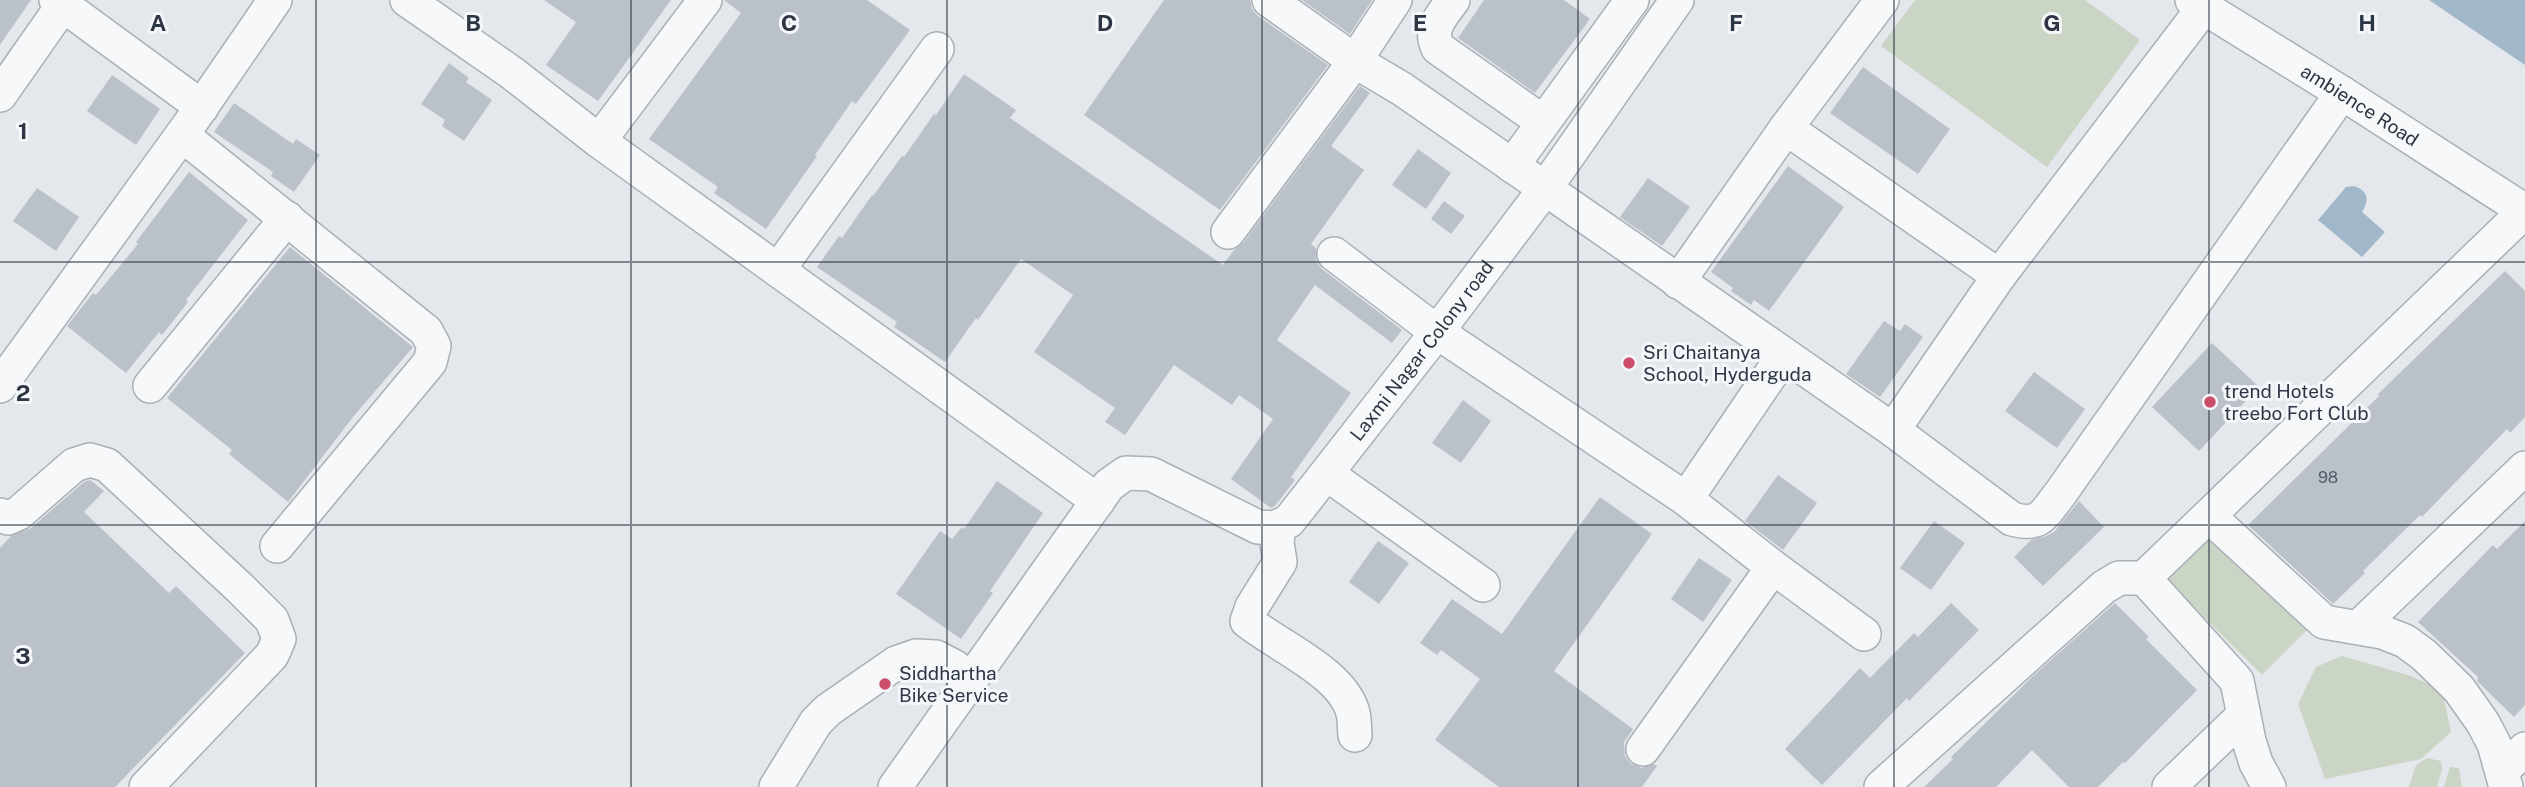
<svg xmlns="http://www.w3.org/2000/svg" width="2525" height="787" viewBox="0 0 2525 787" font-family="'Public Sans',sans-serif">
<rect width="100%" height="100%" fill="#e4e8ec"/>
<g fill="#cbd5c5">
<path d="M1915,0H2085L2140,40L2047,167L1881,46Z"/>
<path d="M2212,534L2307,630L2262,675L2166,579Z"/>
<path d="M2342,656L2411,676L2442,690L2451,732L2421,759L2325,779L2298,704L2316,667Z"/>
<path d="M2427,758L2441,761L2442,769L2437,787H2409L2416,765Z"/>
<path d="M2450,767L2459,768L2462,787H2444Z"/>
</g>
<g fill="#a0b8ca">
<path d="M2429,0H2525V65Z"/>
<path d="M2354,186C2369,191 2369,200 2362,212L2385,232L2362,257L2318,220L2346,187Z"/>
</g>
<g fill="#bbc1c9">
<path d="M0,0H31L0,45Z"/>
<path d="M544,0H671L598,101L546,65L576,22Z"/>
<path d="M724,0H867L910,30L856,104L852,101L815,155L817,156L766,229L714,193L718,187L649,139L741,13Z"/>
<path d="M1164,0H1250L1252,9L1258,16L1328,65L1220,210L1084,115Z"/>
<path d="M1302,0H1372L1350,34Z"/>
<path d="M1484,0H1564L1590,19L1535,93L1458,38Z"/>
<path d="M449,63L469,78L466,82L492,100L464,141L442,126L445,120L421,104Z"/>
<path d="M1863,67L1950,129L1918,174L1830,113Z"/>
<path d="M964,74L1016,110L1010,118L1223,265L1234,250L1243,243L1360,86L1370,93L1331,146L1364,170L1311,244L1316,248V261L1322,269L1402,330L1392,343L1315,285L1277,340L1351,393L1291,477L1295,480L1275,506L1271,508L1231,479L1273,419L1239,395L1232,405L1174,365L1125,435L1105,422L1115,408L1034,352L1073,295L1021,259L978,320L976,318L945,362L894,327L897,322L817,267L839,236L842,238L872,195L873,196L902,156L904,157L934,114L936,115Z"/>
<path d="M112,75L160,109L136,145L87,111Z"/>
<path d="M234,103L293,144L296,139L320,155L294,192L271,176L273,172L214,132Z"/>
<path d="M1418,149L1451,173L1426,209L1392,185Z"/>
<path d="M1788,166L1844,207L1769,311L1754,300L1751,305L1731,291L1733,288L1711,272Z"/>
<path d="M189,172L248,220L186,300L188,302L162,335L159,332L126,373L67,326L93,293L96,295L138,244L136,242Z"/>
<path d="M1648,178L1690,207L1662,246L1620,217Z"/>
<path d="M37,188L79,217L56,251L13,221Z"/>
<path d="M1444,201L1465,216L1451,234L1431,219Z"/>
<path d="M290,247L413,347L353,417L288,502L229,454L232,450L167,398Z"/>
<path d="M2505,271L2525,291V417L2510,433L2507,429L2422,517L2420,515L2363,571L2365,573L2333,604L2248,525L2379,396L2378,394Z"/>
<path d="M1884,321L1900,331L1905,324L1923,337L1880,397L1846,374Z"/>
<path d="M2212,343L2259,387L2199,451L2152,407Z"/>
<path d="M2034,372L2085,409L2057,448L2005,411Z"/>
<path d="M1463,400L1491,421L1461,463L1432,443Z"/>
<path d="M1778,475L1817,503L1783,550L1745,521Z"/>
<path d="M90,480L104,491L84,512L169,593L176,586L245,653L115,787H0V548L11,536L31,528L84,482Z"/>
<path d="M997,481L1043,513L990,591L993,593L961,639L896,594L940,531L952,539L962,527L964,529Z"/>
<path d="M1600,497L1652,534L1554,671L1633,729L1624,742L1625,756L1631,764L1642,768L1654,764L1657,766L1642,787H1499L1435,740L1480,679L1441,650L1437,655L1420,643L1452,599L1502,634Z"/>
<path d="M2079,501L2104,527L2043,586L2014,557L2031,540L2044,537L2054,532Z"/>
<path d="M1934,521L1965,543L1931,590L1900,568Z"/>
<path d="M2525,521V705L2514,717L2477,681L2478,677L2418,622L2493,545L2497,549Z"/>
<path d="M1378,541L1409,563L1379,604L1349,582Z"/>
<path d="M1699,558L1732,580L1703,622L1671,599Z"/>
<path d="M1951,603L1979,630L1909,701L1907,698L1822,785L1785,749L1860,668L1870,678L1914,633L1918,637Z"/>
<path d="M2115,603L2149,637L2146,639L2197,690L2125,763L2123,762L2098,787H2069L2032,750L1996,787H1924L1953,759L1951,757L2033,676Z"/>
</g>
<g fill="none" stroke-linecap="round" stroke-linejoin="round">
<g stroke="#a9afb6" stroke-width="36">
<g id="minor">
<path d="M56,0L202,107"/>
<path d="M407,0L512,73L599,141L1098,501"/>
<path d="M1269,0L1355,61L1402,89L1893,430L2012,519C2041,527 2043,515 2060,494L2342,93"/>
<path d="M1453,0C1442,16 1428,28 1438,48L1543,122"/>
<path id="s1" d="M2192,0L2342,93L2525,211"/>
<path d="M0,95L63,5"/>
<path d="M1786,128L1999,276"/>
<path d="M182,135L426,331L434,346L430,362L277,546"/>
<path d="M599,141L705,0"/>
<path d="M1512,166L1632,0"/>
<path d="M1228,232L1355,61L1395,0"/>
<path d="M1334,254L1437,332L1686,499L1773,567L1643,749"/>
<path d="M778,270L937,49"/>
<path d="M1678,282L1786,128L1882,0"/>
<path d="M0,386L189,125L275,0"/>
<path d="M150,386L287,218"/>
<path d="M1893,430L1999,276L2204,7"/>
<path d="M1327,474L1483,585"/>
<path d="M1686,499L1784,355"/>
<path d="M0,515L8,518L19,513L74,465L90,460L107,465L241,589L272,620L279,639L272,655L146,787"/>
<path d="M2209,516L2324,622L2382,632L2405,641L2424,655L2459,689L2483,723L2494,744L2506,787"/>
<path d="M1279,526L1277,542L1280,562L1252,607L1247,621C1278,646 1343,673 1353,713C1355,720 1354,728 1355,735"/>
<path d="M1773,567L1864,634"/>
<path d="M2144,578L2237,681L2249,741L2256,763L2269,787"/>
<path d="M2360,626L2525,468"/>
<path d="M2502,771L2525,749"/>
<path d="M776,787L816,722L828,710L896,663L916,656L936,657L955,667L971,680"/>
<path id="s2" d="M895,787L1109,485L1126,473L1151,474L1258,527L1275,528L1289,521L1437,332L1544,190L1677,0"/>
<path d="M1881,787L2104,587L2119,578H2144L2525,211"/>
<path d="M2169,787L2243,716"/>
</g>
</g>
<use href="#minor" stroke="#f7f8fa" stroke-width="33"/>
</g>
<path fill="none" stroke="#2c3644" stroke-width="2" stroke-opacity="0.55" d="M316,0V787M631,0V787M947,0V787M1262,0V787M1578,0V787M1894,0V787M2209,0V787M0,262H2525M0,525H2525"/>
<g fill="#cc4e6a" stroke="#f4f6f9" stroke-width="2.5">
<circle cx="1629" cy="363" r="7"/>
<circle cx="2210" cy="402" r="7"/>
<circle cx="885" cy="684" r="7"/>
</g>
<g text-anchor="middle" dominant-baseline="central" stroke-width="6" stroke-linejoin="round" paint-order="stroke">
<g font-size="16" fill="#505965">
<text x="2328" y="477">98</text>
</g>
<g font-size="19" fill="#2c3644" stroke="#f4f6f9">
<text stroke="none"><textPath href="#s1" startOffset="198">ambience Road</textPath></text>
<text stroke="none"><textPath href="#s2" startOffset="784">Laxmi Nagar Colony road</textPath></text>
</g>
<g font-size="19" fill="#2c3644" stroke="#f4f6f9" text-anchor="start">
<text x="1643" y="352">Sri Chaitanya<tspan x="1643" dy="22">School, Hyderguda</tspan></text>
<text x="2224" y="391">trend Hotels<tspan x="2224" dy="22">treebo Fort Club</tspan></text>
<text x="899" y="673">Siddhartha<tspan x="899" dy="22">Bike Service</tspan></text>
</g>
</g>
<g font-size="23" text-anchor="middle" font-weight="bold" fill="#2c3644" stroke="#f4f6f9" stroke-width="6" stroke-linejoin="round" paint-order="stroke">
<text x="158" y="31">A</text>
<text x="473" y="31">B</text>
<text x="789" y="31">C</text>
<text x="1105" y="31">D</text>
<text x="1420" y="31">E</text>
<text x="1736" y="31">F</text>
<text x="2052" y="31">G</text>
<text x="2367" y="31">H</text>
<text x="23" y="139">1</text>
<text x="23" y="401">2</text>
<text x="23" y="664">3</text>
</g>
</svg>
